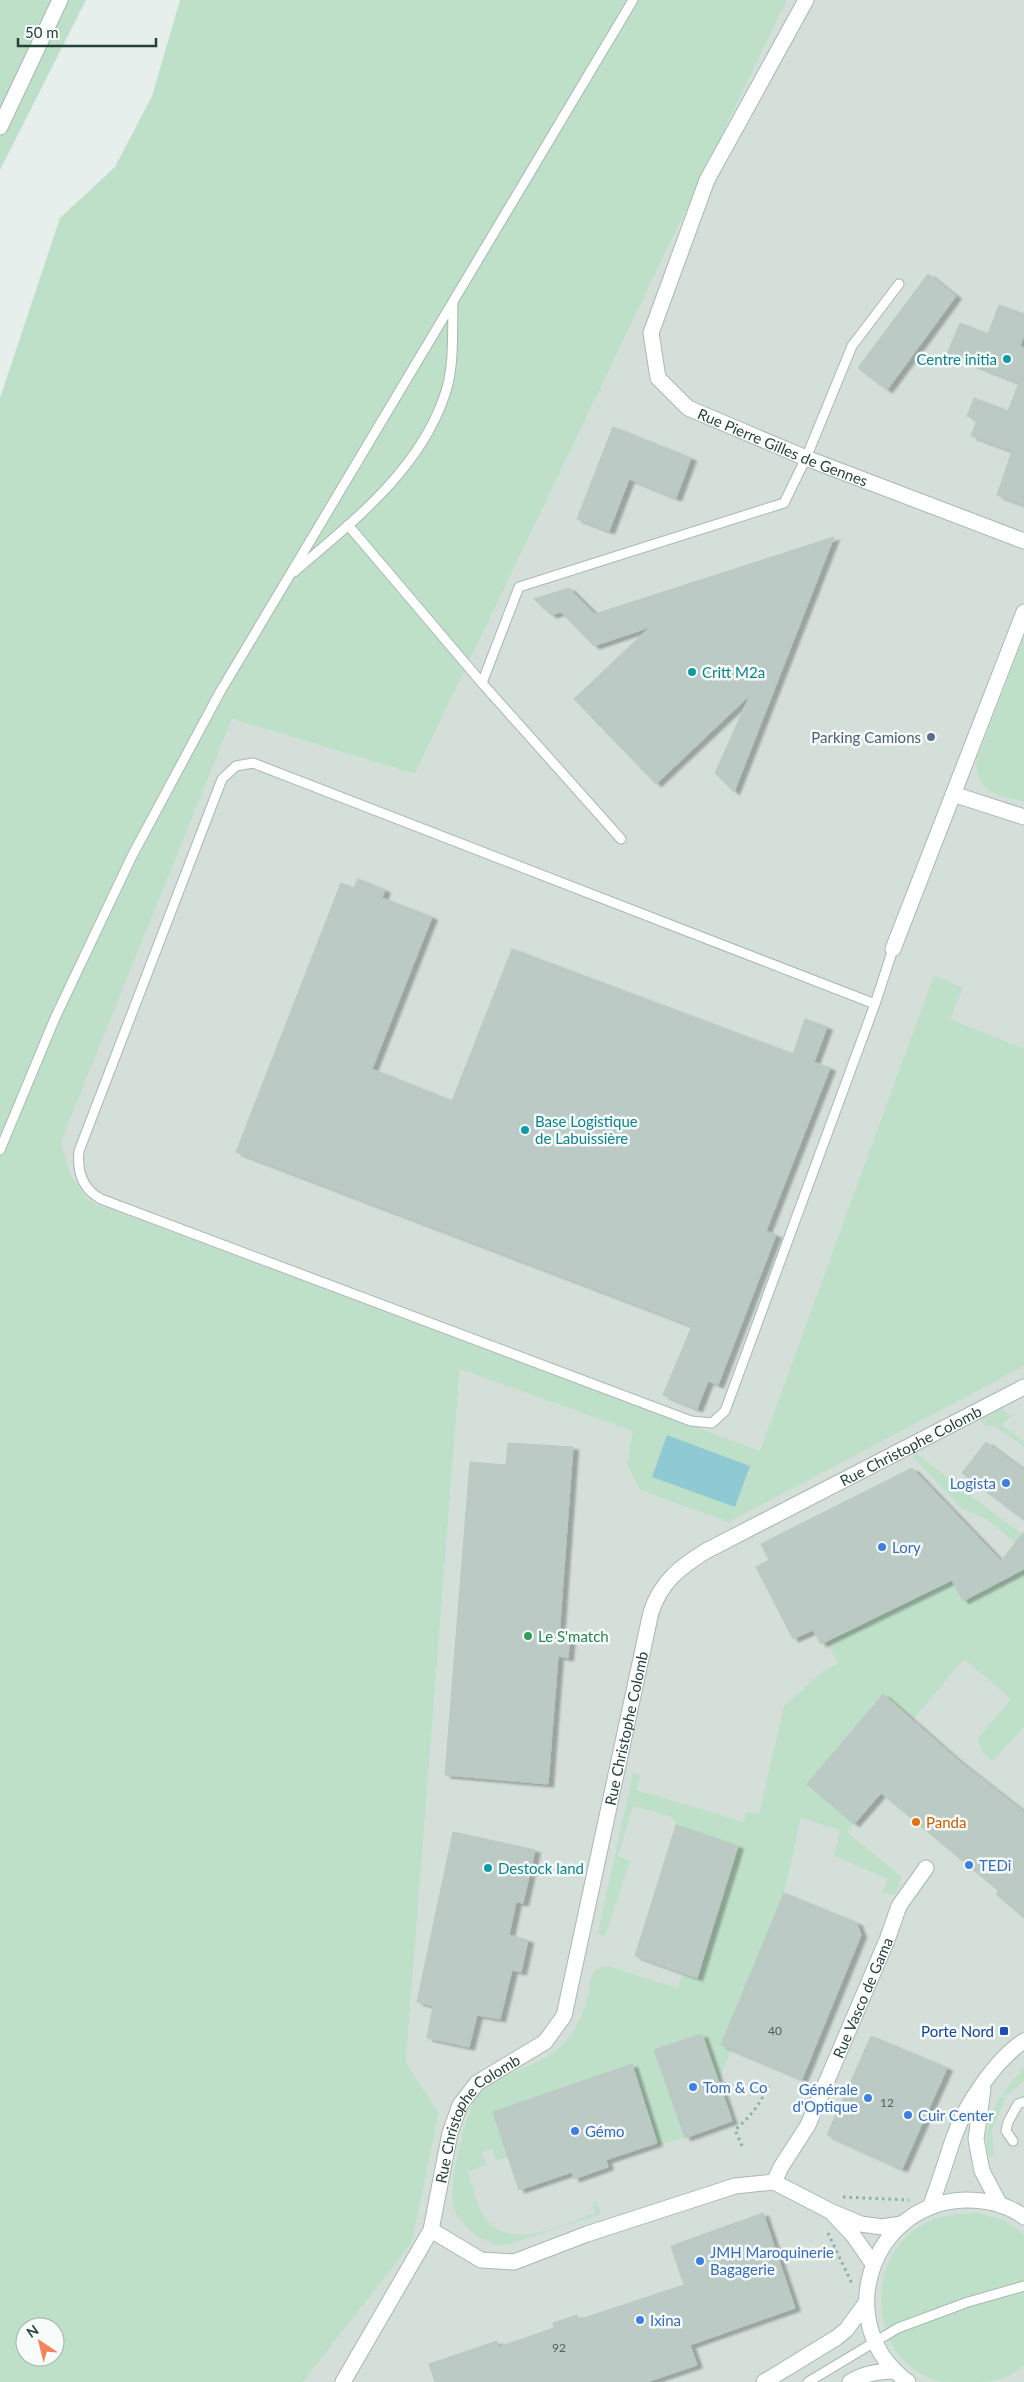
<svg xmlns="http://www.w3.org/2000/svg" width="1024" height="2382" viewBox="0 0 1024 2382" font-family="Lato,sans-serif">
<defs>
<filter id="shadow"><feDropShadow dx="5.5" dy="3" stdDeviation="1" flood-color="#0004"/></filter>
</defs>
<rect width="100%" height="100%" fill="#e6efeb"/>
<path fill="#d4dfda" d="M787,0H1024V2382H303L412,2243L439,2113L406,2062L460,1368L42,1185L232,719L415,774Z"/>
<g fill="#bfe0c8" fill-rule="evenodd">
<path d="M0,0H86L0,170Z"/>
<path d="M180,0H787L415,774L232,719L61,1141C67,1167 72,1183 91,1202L760,1451L934,975L963,988L950,1019L1024,1049V1366L729,1522L640,1490L627,1464L633,1431L460,1369L406,2062L439,2113L412,2243L303,2382H0V398L60,218L115,167L152,96ZM25,2327H55V2357H25Z"/>
<path d="M1024,637V802C997,794 978,795 976,762Z"/>
<path d="M1001,1408L1011,1416L1003,1426L1024,1441V1447L997,1427L985,1426L980,1420Z"/>
<path d="M917,1454L1024,1536V1551L988,1520L961,1508L913,1457Z"/>
<path d="M1024,1569V1727L993,1761L982,1752L978,1738L1011,1699L964,1659L912,1721L882,1694L807,1784L854,1824L847,1832L902,1877L896,1894L882,1893L888,1879L834,1856L840,1830L801,1818L784,1893L721,2044L732,2049L718,2081L701,2034L654,2051L685,2138L658,2145L632,2064L493,2112L508,2157L496,2161L492,2149L482,2152L486,2165L468,2171C472,2184 475,2199 481,2211C504,2256 561,2225 595,2213L592,2202L596,2201L601,2214L506,2245C483,2246 459,2226 453,2204C448,2189 466,2107 478,2095C500,2070 541,2069 565,2042C577,2029 585,2010 589,1992C590,1985 589,1979 593,1973C596,1969 600,1967 605,1965L677,1988L737,1846L676,1825L672,1817L633,1806L618,1856L630,1861L605,1936L600,1935L598,1932L633,1773L640,1775L637,1790L744,1822L746,1812L759,1814L784,1706L823,1671L838,1664L827,1641L952,1580L964,1601Z"/>
<path d="M1024,2066V2081L1006,2096L1002,2094Z"/>
<path d="M1000,2096L1005,2098L992,2130L993,2156L989,2157C983,2135 990,2116 1000,2096Z"/>
<path d="M978,2213L1006,2221L1024,2234V2365C1005,2381 992,2382 968,2382C959,2382 947,2382 938,2381C868,2361 862,2258 923,2224C941,2214 959,2214 978,2213Z"/>
</g>
<path fill="#8ec9d4" d="M667,1435L750,1466L735,1507L652,1477Z"/>
<g fill="#bbcac4" stroke="#b8c9c2" filter="url(#shadow)">
<path d="M928,274L956,296L887,390L858,368Z"/>
<path d="M999,305L1024,314V335L1020,346L1024,348V505L997,495L1012,451L971,436L977,420L967,416L974,398L1008,411L1019,383L947,354L960,323L988,334Z"/>
<path d="M613,427L691,458L676,498L629,479L609,531L577,519Z"/>
<path d="M834,537L734,792L715,773L750,695L656,784L574,699L650,627L594,646L561,612L551,615L534,599L569,588L595,614Z"/>
<path d="M358,879L385,890L382,898L432,917L372,1069L452,1101L512,949L793,1054L805,1019L827,1027L814,1062L830,1068L766,1231L776,1235L718,1385L708,1381L697,1409L663,1395L692,1326L236,1152L341,883L354,888Z"/>
<path d="M986,1442L1024,1470V1520L962,1473Z"/>
<path d="M508,1443L573,1447L559,1636H570L568,1658L558,1656L548,1784L445,1775L470,1462L506,1465Z"/>
<path d="M912,1468L1001,1561L1024,1532V1569L963,1601L952,1580L821,1644L813,1630L793,1639L756,1567L769,1560L761,1544Z"/>
<path d="M883,1694L959,1761L1024,1812V1918L996,1894L999,1891L881,1793L854,1824L807,1784Z"/>
<path d="M676,1825L738,1846L697,1978L635,1956Z"/>
<path d="M453,1832L535,1850L523,1903L516,1902L509,1935L528,1940L521,1972L512,1970L500,2019L477,2015L469,2047L427,2038L433,2006L417,2002Z"/>
<path d="M784,1893L857,1923L861,1935L802,2079L721,2045Z"/>
<path d="M702,2034L732,2121L685,2138L654,2050Z"/>
<path d="M871,2036L947,2068L902,2169L827,2135Z"/>
<path d="M632,2064L657,2143L606,2160L608,2167L574,2179L572,2172L519,2190L493,2112Z"/>
<path d="M763,2213L795,2308L690,2345L697,2365L647,2382H435L429,2364L497,2341L499,2347L554,2328L553,2323L577,2315L578,2320L684,2285L671,2246Z"/>
</g>
<g fill="none" stroke-linecap="round" stroke-linejoin="round">
<g stroke="#a8b8b2" stroke-width="11">
<g id="service">
<path d="M348,525L482,683"/>
<path d="M294,572C351,523 418,472 444,397C455,368 452,333 453,302"/>
<path d="M621,839L482,683L519,587L784,503L806,458L852,346L899,284"/>
<path d="M875,1004L253,763L236,766L222,779L79,1151C77,1171 82,1189 101,1199L691,1421L712,1423L725,1411L875,1004L893,949"/>
<path d="M0,1150L55,1018L132,856L220,692L633,0"/>
<path d="M1013,2141L1006,2131L1008,2122L1018,2104L1024,2102"/>
<path d="M808,2382L898,2328L968,2302L1024,2286"/>
</g>
</g>
<g stroke="#a8b8b2" stroke-width="17">
<g id="minor">
<path id="s1" d="M806,0L707,180L651,333L658,378L688,408L806,458L1024,541"/>
<path d="M953,794L1024,817"/>
<path d="M893,949L1024,612"/>
<path id="s2" d="M774,2182L781,2167L808,2125L887,1940L899,1906L926,1868"/>
<path d="M834,2215L853,2235L873,2264"/>
<path d="M431,2230L481,2260L514,2262L587,2234L735,2186L774,2182L830,2211L861,2224L882,2227L901,2224"/>
<path id="s3" d="M343,2382L431,2230L450,2133L460,2105L477,2083L545,2042L564,2016L651,1612C661,1582 680,1567 706,1551L1024,1387"/>
</g>
</g>
<g stroke="#a8b8b2" stroke-width="17">
<path id="tertiary" d="M0,127L60,0"/>
</g>
<g stroke="#a4bbb3" stroke-width="17">
<g id="secondary">
<path d="M983,2089L976,2139L982,2171L1000,2205"/>
<path d="M930,2207C939,2184 946,2160 954,2137C965,2105 996,2059 1024,2041"/>
<path d="M764,2382L836,2338L846,2330L866,2303"/>
<path d="M850,2382C864,2373 879,2371 895,2371"/>
<path d="M908,2382C830,2325 870,2202 966,2200C986,2200 1008,2205 1024,2217"/>
</g>
</g>
<g stroke="#86b3a5" stroke-width="3" stroke-dasharray="2.5 4" stroke-linecap="butt">
<path d="M742,2146L735,2130C751,2116 760,2104 769,2085"/>
<path d="M843,2197L909,2200"/>
<path d="M828,2233L853,2286"/>
</g>
<use href="#service" stroke="#fff" stroke-width="9"/>
<use href="#minor" stroke="#fff" stroke-width="15"/>
<use href="#tertiary" stroke="#fff" stroke-width="15"/>
<use href="#secondary" stroke="#fff" stroke-width="15"/>
</g>
<g fill="#0f9aa8" stroke="#f7fbf9" stroke-width="2">
<circle cx="1007" cy="359" r="5"/>
<circle cx="692" cy="672" r="5"/>
<circle cx="525" cy="1130" r="5"/>
<circle cx="488" cy="1868" r="5"/>
</g>
<circle fill="#5c6f8a" stroke="#f7fbf9" stroke-width="2" cx="931" cy="737" r="5"/>
<g fill="#3f7fe0" stroke="#f7fbf9" stroke-width="2">
<circle cx="1006" cy="1483" r="5"/>
<circle cx="882" cy="1547" r="5"/>
<circle cx="969" cy="1865" r="5"/>
<circle cx="693" cy="2087" r="5"/>
<circle cx="868" cy="2098" r="5"/>
<circle cx="908" cy="2115" r="5"/>
<circle cx="575" cy="2131" r="5"/>
<circle cx="700" cy="2261" r="5"/>
<circle cx="640" cy="2320" r="5"/>
</g>
<circle fill="#2e9e5b" stroke="#f7fbf9" stroke-width="2" cx="528" cy="1636" r="5"/>
<circle fill="#e8710a" stroke="#f7fbf9" stroke-width="2" cx="916" cy="1822" r="5"/>
<rect fill="#1a4fb4" stroke="#f7fbf9" stroke-width="2" x="999" y="2026" width="10" height="10" rx="2.5"/>
<g text-anchor="middle" dominant-baseline="central" stroke-width="5" stroke-linejoin="round" paint-order="stroke">
<g font-size="12" fill="#4a645c">
<text x="775" y="2030">40</text>
<text x="887" y="2102">12</text>
<text x="559" y="2347">92</text>
</g>
<g font-size="15" fill="#0d838f" stroke="#f7fbf9" text-anchor="start">
<text x="997" y="359" text-anchor="end">Centre initia</text>
<text x="702" y="672">Critt M2a</text>
<text x="535" y="1121">Base Logistique<tspan x="535" dy="17">de Labuissière</tspan></text>
<text x="498" y="1868">Destock land</text>
</g>
<g font-size="15" fill="#24423a" stroke="#f7fbf9">
<text stroke="none"><textPath href="#s1" startOffset="559">Rue Pierre Gilles de Gennes</textPath></text>
<text stroke="none"><textPath href="#s3" startOffset="1171">Rue Christophe Colomb</textPath></text>
<text stroke="none"><textPath href="#s3" startOffset="738">Rue Christophe Colomb</textPath></text>
<text stroke="none"><textPath href="#s2" startOffset="205">Rue Vasco de Gama</textPath></text>
<text stroke="none"><textPath href="#s3" startOffset="302">Rue Christophe Colomb</textPath></text>
</g>
<g font-size="15" fill="#4e5e75" stroke="#f7fbf9" text-anchor="end">
<text x="921" y="737">Parking Camions</text>
</g>
<g font-size="15" fill="#366cbe" stroke="#f7fbf9" text-anchor="start">
<text x="996" y="1483" text-anchor="end">Logista</text>
<text x="892" y="1547">Lory</text>
<text x="979" y="1865">TEDi</text>
<text x="703" y="2087">Tom &amp; Co</text>
<text x="858" y="2089" text-anchor="end">Générale<tspan x="858" dy="17">d'Optique</tspan></text>
<text x="918" y="2115">Cuir Center</text>
<text x="585" y="2131">Gémo</text>
<text x="710" y="2252">JMH Maroquinerie<tspan x="710" dy="17">Bagagerie</tspan></text>
<text x="650" y="2320">Ixina</text>
</g>
<g font-size="15" fill="#27864d" stroke="#f7fbf9" text-anchor="start">
<text x="538" y="1636">Le S'match</text>
</g>
<g font-size="15" fill="#c56008" stroke="#f7fbf9" text-anchor="start">
<text x="926" y="1822">Panda</text>
</g>
<g font-size="15" fill="#164399" stroke="#f7fbf9" text-anchor="end">
<text x="994" y="2031">Porte Nord</text>
</g>
</g>
<g transform="translate(40 2342) rotate(325)"><circle r="24" fill="#f7fbf9" stroke="#a3b1ad"/>
<path d="M0-4L9 19L0 12L-9 19Z" fill="#f4845f"/>
<text y="-8" font-size="14" font-weight="bold" text-anchor="middle" fill="#24423a">N</text>
</g>
<path d="M18 38v8h138v-8" fill="none" stroke="#24423a" stroke-width="2.5"/>
<text x="25" y="38" font-size="15" fill="#24423a" stroke="#f7fbf9" stroke-width="4" paint-order="stroke">50 m</text>
</svg>
